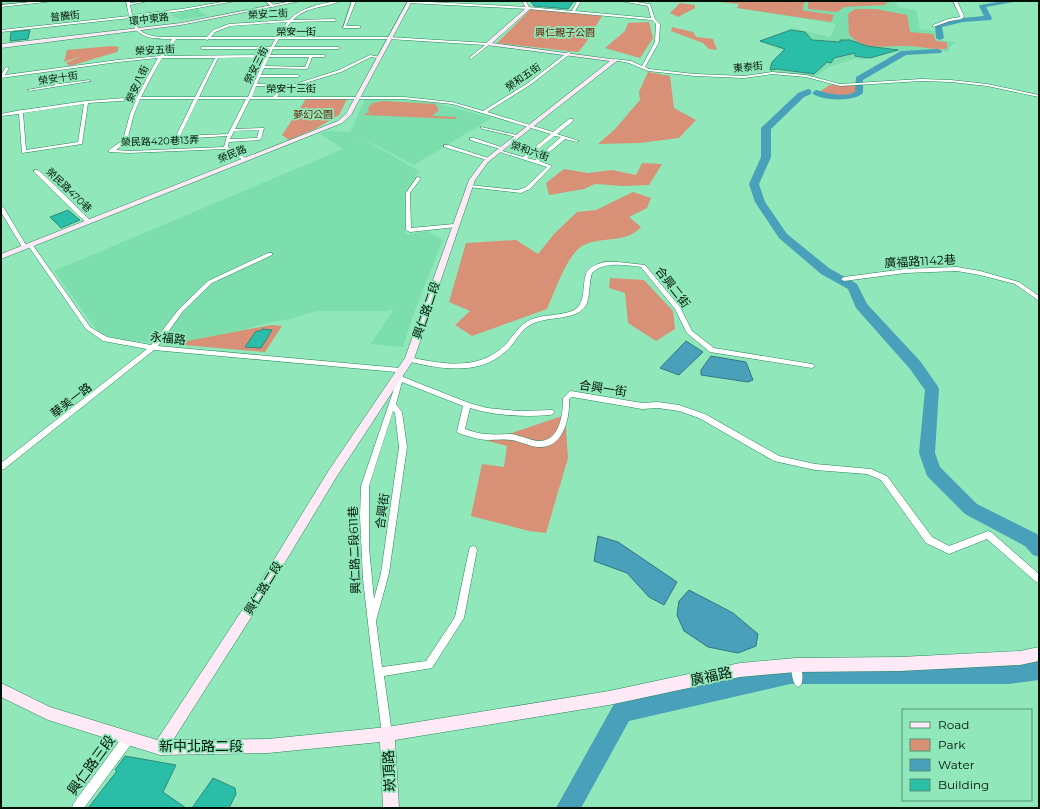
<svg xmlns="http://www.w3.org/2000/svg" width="1040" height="809" viewBox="0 0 1040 809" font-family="Montserrat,'Noto Sans TC',sans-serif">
<rect width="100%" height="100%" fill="#90e8ba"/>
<g fill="#7ddead">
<path d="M709,1H894L898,7L916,10L920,29L936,31L935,39L956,42L950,47L949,52L936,50H909L894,52L862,60L856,58L828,67L815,77L771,72L769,65L784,51L758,41L793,28L830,37L836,24L737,8L739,4Z"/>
<path d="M198,9L207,16L181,20L170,15Z"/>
<path d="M365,99L432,102L492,118L414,165L356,135L419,171L404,193L405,235L427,231L443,240L413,316L403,347L371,344L367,349L393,311L389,309L388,311H317L290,319L266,323L247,329L169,345L112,338L98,332L54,271L343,149L320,134L328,131L350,132Z"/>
</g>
<g fill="#d89076">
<path d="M709,1H804L803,10L776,6L834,15L831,22L737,8L739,4Z"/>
<path d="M808,1H886L887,3L884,5L845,7L837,12L808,9Z"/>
<path d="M680,3L695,5V8L678,17L670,13Z"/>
<path d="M531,9L602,16L585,44L578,52L497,43Z"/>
<path d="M855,9H876L907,15L910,32L933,34L936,41L947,42V49C934,50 918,46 904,46C887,46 861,51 849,34L848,14Z"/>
<path d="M649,22L653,38L640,58L605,48L625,31L628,23Z"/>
<path d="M672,27L693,32L696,37L713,39L717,50L709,49L703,43L671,31Z"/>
<path d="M112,46L119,47L117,52L70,66L66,63L81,56L64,62L67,50Z"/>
<path d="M648,72L670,76L674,108L696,120L679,138L640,143L598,144L615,129L640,100L639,92Z"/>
<path d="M830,85L858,86L853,96L816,94Z"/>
<path d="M306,99H347L339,115L315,129L289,140L282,135Z"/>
<path d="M383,101L435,104L439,110L432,116L456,117L455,119L364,115L366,113H369L368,108L373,103Z"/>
<path d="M642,163L662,164L649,185L623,186L595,184L584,189L549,195L546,183L564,169L588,173L612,170L636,175Z"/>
<path d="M633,192L651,198L647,208L629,217L641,227C626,244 602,236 584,245C567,253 555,292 547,309L472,336L455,325L470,311L449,302L466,243L516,240L538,254L554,234L577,212L596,210Z"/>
<path d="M610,278L644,280L673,311L675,329L656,341L628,323L625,293L609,288Z"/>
<path d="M271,325L282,326L265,352L183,345L187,341Z"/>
<path d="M565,415L568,458L546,533L529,531L471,516L482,464L504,467L507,446L488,441Z"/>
</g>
<g fill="#49a0ba" stroke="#337584">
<path d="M686,341L703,352L679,375L660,368Z"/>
<path d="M711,356L746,362L753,380L748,382L701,375V370Z"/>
<path d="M598,536L618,542L677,582L664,605L649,597L627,573L594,561Z"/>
<path d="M689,590L733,613L758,634L756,646L738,653L708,647L684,631L677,615L679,601Z"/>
</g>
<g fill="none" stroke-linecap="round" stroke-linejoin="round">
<g fill="#49a0ba" fill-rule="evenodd">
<path d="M1003,1H1020L986,7L992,18L991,20L963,22L942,27L944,38L940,40L936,38L935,24L963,18L984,16L979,6L980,5Z"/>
<path d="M938,49L942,51L941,53L906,55L863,80V93C855,102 820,101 812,93L816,90C828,93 843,98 855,92L856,77L901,51Z"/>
<path d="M808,89L811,90V94L804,97L771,129V157L759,184L765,202L787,234L829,268L857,284L867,304L920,361L937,385L939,389L935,453L940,467L977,504L1037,534L1039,536V557L1033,555L1025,546L965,514L927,476L919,453L925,390L910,369L856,308L848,289L821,274L779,238L755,202L749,184L761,157V128L798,93Z"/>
<path d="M1039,660V680L1009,684H790L629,721L581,808H556L614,704L622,701L790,664H1009Z"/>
</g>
</g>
<g fill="#2abda7" stroke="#31897a">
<path d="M541,1H574L568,9L534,6L531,2Z"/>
<path d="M30,30L28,39L10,41L11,32Z"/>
<path d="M791,30L805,32L812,40L840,42V40H850L867,46L898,50L870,58L855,56V53L834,58L831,63L827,62L814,74L777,69L770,70L772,62L785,49L760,41Z"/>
<path d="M68,210L80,220L61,228L50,217Z"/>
<path d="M262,329L272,330L261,348L245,347L256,331H261Z"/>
<path d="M125,756L176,765L163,792L186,808H88L117,771L115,770Z"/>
<path d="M213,778L235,788L236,794L229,808H192Z"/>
</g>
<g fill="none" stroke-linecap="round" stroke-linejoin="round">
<g stroke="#28845b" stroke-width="1">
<g id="street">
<path d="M42,1H54L1,7V5Z"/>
<path d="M126,1H130V3L148,1L130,5L132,15L182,9L228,1H235L182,11L133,17C139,39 157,37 176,37C186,37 197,37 207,37L213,30L229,24L289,20C302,7 318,5 335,1H341C324,8 307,6 293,20L335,19L336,21L291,22L280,37H389L488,43L490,44L471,59H470V57L485,45L389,39H279L274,47H338L340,48L338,49H273L270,55H324L326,56L324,57H312L308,68L306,69L264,68L261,75H298L300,76L298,77H260L257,84L292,85L339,70L370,55L380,57L378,58L371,57L341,72L289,88L281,92L277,97H404L452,102L483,111L528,83L568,52H570V54L530,85L487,112L553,132L569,119H573V121L557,134L579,141L577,142L565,139L539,161L552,166L530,189L521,193L469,187L467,186L469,185L518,190L526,187L547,167L497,151L499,150L523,157L551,134L452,104L404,99H250L235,129L264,128L261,139L259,140L229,142L228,147L247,159V160L245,161L225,149L129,153L109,152V150L123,140L130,114L136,100L88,103L82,144L22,153L19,114L1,116V114L21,110H23L86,101L137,97L149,74L158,58L118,62L1,78V75L6,67L9,68L5,75L118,60L160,56L172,39C154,39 136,39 130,18L1,32V30L129,16ZM287,22L277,37H211L215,32L230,26ZM176,39H205L207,40L209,39H275L271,47H202L200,48L202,49H270L266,55L164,56ZM265,57L248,97H199L218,58ZM269,57H309L305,67L265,66ZM162,58H215L195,97H141L153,74ZM256,86H287L279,90L273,97H252ZM140,99H194L175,138L177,139L227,136L224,147L129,151L116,150L127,141L134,114ZM198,99H246L228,134L180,136ZM84,104L78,142L26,150L23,113ZM259,130L257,138L230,139L234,131ZM554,136L561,137L535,160L527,158Z"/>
<path d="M265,1H269L275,6L272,7Z"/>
<path d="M352,1H356L346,26H359L361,27L359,28H343Z"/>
<path d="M409,1L528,7L572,11L577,1H581L575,11L651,18L648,6L621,1H629L650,4L655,19L660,24L659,42L645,67L649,69L695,74L744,76L772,72L806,75L840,84L921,79L951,80L987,84L1039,95V97L987,86L951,82L921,81L840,86L806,77L772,74L744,78L695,76L648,71L629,63L613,60L615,59L631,61L642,66L655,42L656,24L652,20L528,9L408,3Z"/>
<path d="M953,1H957L964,16L962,19L950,21L933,27V25L948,19L960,17V16Z"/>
<path d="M56,76L58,77L59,84L89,80L91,81L29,91L27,90L55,85L54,77Z"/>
<path d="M481,127L517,135L519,136L517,137L483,129L481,128Z"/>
<path d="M470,138H474L504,148L500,149L470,140Z"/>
<path d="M444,145H448L491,159L487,160L444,147Z"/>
<path d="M34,170H38L45,176L91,221V223H87L80,217L34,172Z"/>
<path d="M417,177L421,178L410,193L411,228L454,224L457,226L456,227L410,232L406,230V193Z"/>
<path d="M1,206L4,208L26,245L32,244L90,327L107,337L151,345L179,309L208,281L268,253H272V255L212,283L183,311L158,346L400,368L403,370V377L469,403L487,408L519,411L553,410L554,412L553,414L550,415C523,417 496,416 470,408L465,429C472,431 479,434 486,434C494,435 503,434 511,434C520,435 529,440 538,441C560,442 563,414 563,398L569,392L571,391L642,403L658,402L679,405L705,414L779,456L815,464L871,469L887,476L932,537L949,546L988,531L991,532L1039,574V583L1036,582L987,539L949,554L926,543L881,480L867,474L815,470L774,461L699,418L679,411L658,408L642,409L572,397L569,399C570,419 563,449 538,447C528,446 520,441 511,440C502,439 494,440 486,440C476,439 467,436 458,433L457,431L463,406L402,382L396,404L402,412L407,447L389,573L376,621L382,667L426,661L455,617L469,550L470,547L473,546L476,547L477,550L464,618L432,668L384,676L392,734L391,738L387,739L383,738L382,734L370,641L363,579L360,517L361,486L396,383V372L154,350L4,469L1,470V463L147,349L103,341L86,329L29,247L25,249L22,247L1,212ZM393,411L395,413L399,447L381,573L374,599L369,548V486Z"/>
<path d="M605,262H618L645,265L680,307L692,331L714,348L812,364L815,366L812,368L710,352L687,333L675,309L641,267C626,265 604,261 592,273C589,282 590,293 587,303C580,322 546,315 530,325C519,331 515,344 505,352C479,376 439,369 407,361L406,359L409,357C441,364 478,371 504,346C514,336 518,325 532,319C544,314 570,316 578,307C580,305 581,301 582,299C587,278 579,268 605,262Z"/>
<path d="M957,267L980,271L1019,282L1039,296V301L1015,284L980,275L957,271L905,273L844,281L841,279L844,277L905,269Z"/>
<path d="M796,660L799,662C802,668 804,679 801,685L798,687L795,685C792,679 790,668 793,662Z"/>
<path d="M128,734L132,735L133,739L132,743L84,808H72L73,804L124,735Z"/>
</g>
</g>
<g stroke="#28845b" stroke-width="1">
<g id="secondary">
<path d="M292,1H301L181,25L1,48V44L181,23Z"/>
<path d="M408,1H412L351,115L342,123L1,259V254L338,121L346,114Z"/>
<path d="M522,1H526L530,9L492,43L618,60L488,162L475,180L414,359L337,476L264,597L173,740L268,739L387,727L609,691L740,663L796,658L900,657L1020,651L1039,647V661L1020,665L900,671L796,672L740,677L609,705L395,740L399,808H383L380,742L268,753L160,755L48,720L1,697V683L50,707L157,740L256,589L329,470L405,358L469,180L484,160L610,61L486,45V43L526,8Z"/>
</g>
</g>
<use href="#street" fill="#fff" fill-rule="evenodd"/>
<use href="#secondary" fill="#feeaf7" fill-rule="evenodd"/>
</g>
<g text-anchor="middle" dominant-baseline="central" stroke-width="3.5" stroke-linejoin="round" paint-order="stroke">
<g font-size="10" fill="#001207" stroke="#90e8ba">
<text transform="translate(268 14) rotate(-3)">榮安二街</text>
<text transform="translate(65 16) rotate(-6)">普騰街</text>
<text transform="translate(149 19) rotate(-7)">環中東路</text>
<text x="296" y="31">榮安一街</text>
<text transform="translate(155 50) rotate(-3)">榮安五街</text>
<text transform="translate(256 65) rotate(-63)">榮安三街</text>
<text transform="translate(748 67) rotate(-6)">東泰街</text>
<text transform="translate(523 77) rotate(-35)">榮和五街</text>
<text transform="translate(58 78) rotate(-9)">榮安十街</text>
<text transform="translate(137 84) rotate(-65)">榮安八街</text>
<text x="291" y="88">榮安十三街</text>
<text transform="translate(160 141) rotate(-2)">榮民路420巷13弄</text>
<text transform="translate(530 151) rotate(19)">榮和六街</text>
<text transform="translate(232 154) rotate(-22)">榮民路</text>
<text transform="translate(69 190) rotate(44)">榮民路470巷</text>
</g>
<g font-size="10" fill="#692103" stroke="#90e8ba">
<text x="565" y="32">興仁親子公園</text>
<text x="313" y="114">夢幻公園</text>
</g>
<g font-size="12" fill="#001207" stroke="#90e8ba">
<text transform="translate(920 261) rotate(-3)">廣福路1142巷</text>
<text transform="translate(673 287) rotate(52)">合興二街</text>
<text transform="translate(426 310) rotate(-71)">興仁路二段</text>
<text transform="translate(168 338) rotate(6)">永福路</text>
<text transform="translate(603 388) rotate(9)">合興一街</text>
<text transform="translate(71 400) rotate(-38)">華美一路</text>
<text transform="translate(382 511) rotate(-82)">合興街</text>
<text transform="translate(354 550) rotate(-92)">興仁路二段611巷</text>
<text transform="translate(263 588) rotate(-58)">興仁路二段</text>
</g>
<g font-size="14" fill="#001207" stroke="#90e8ba">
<text transform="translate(711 676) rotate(-12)">廣福路</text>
<text x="201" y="746">新中北路二段</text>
<text transform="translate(91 765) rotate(-54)">興仁路三段</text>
<text transform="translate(389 771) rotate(-93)">崁頂路</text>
</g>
</g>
<rect width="1040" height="809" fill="none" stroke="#001207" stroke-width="4"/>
<rect x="902" y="709" width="130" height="92" fill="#90e8ba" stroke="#569272"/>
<rect x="910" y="722" width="20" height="6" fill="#feeaf7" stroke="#569272"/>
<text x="938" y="729" font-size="12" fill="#001207">Road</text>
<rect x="910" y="739" width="20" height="12" fill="#d89076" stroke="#569272"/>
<text x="938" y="749" font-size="12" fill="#001207">Park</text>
<rect x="910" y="759" width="20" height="12" fill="#49a0ba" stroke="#569272"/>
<text x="938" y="769" font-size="12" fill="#001207">Water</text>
<rect x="910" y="779" width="20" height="12" fill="#2abda7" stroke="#569272"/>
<text x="938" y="789" font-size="12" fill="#001207">Building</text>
</svg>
